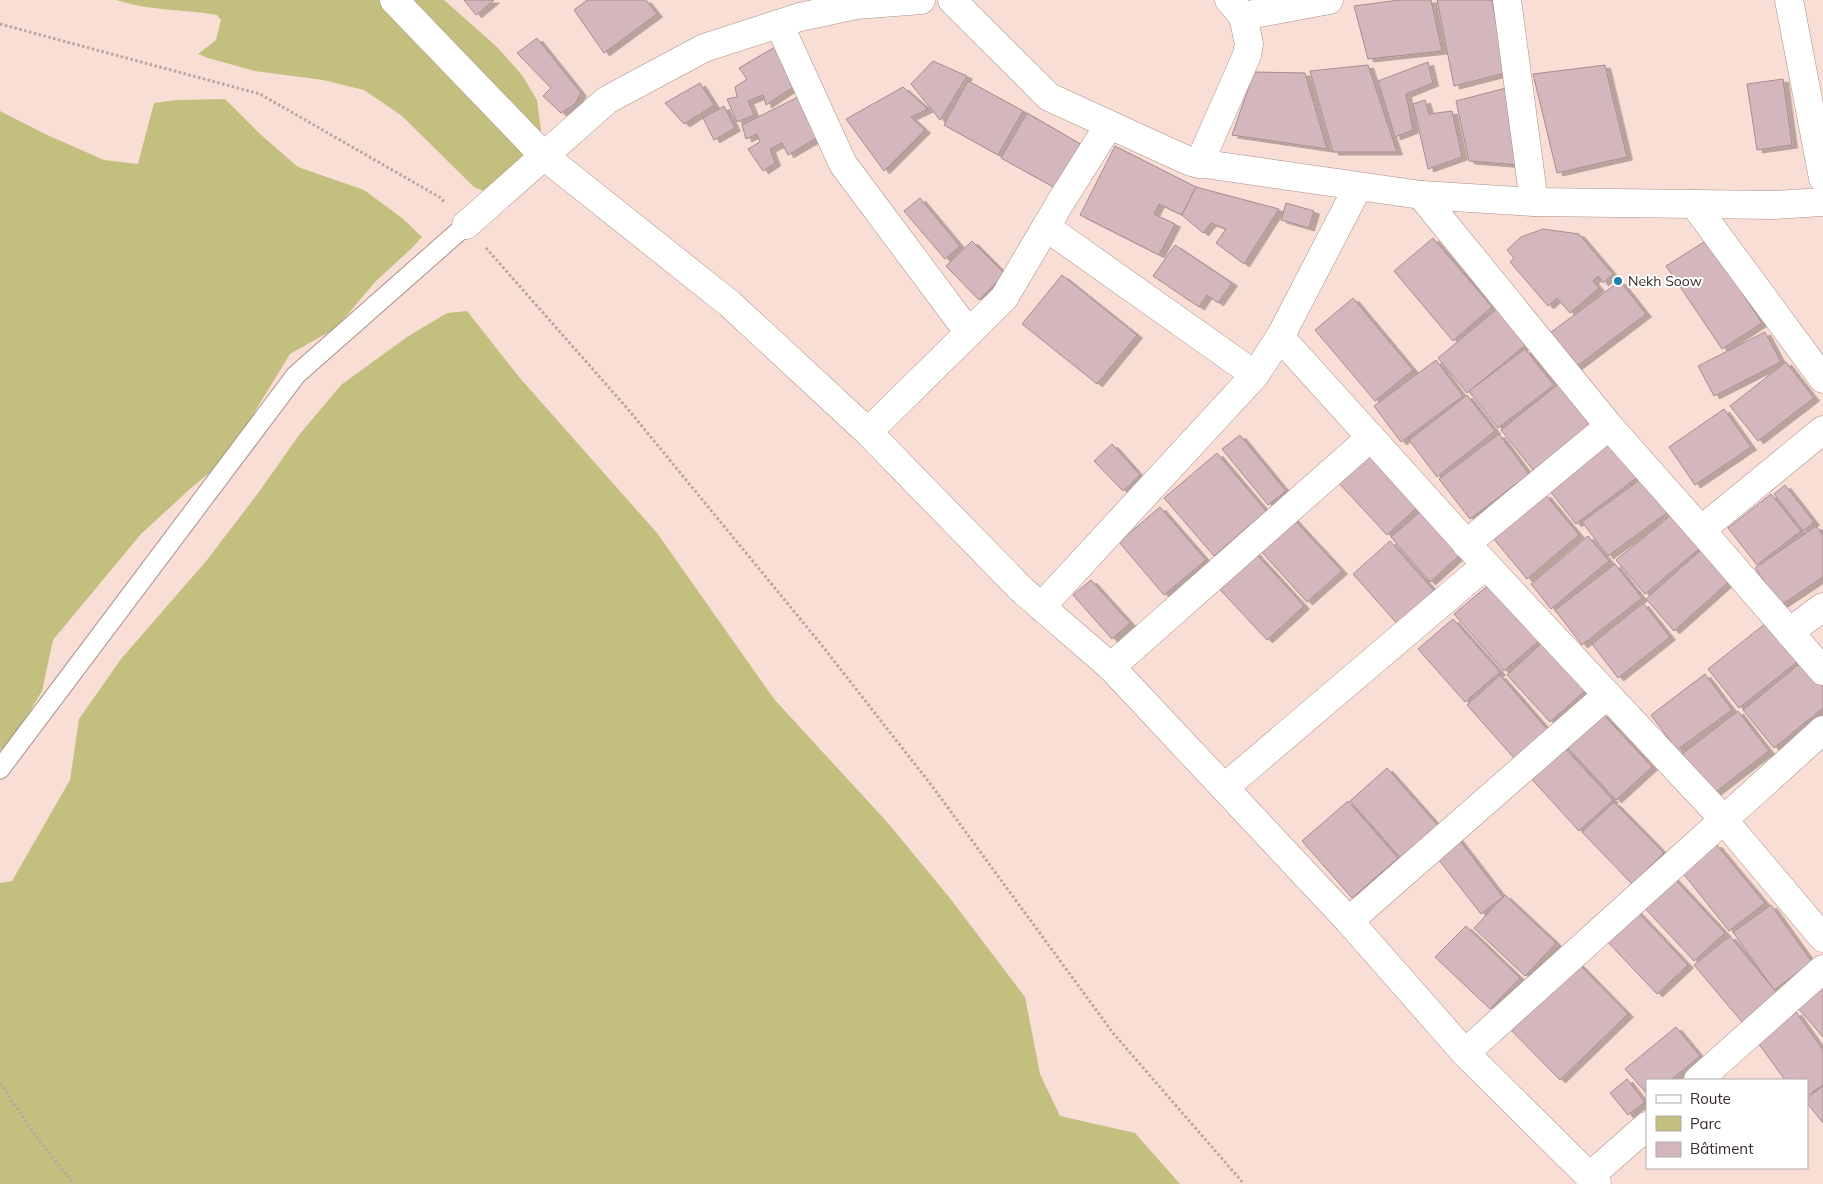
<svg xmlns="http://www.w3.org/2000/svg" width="1823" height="1184" viewBox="0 0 1823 1184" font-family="Mulish,sans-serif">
<defs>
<filter id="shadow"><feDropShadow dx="5.5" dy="3" stdDeviation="0" flood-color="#0004"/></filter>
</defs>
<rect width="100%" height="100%" fill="#f9ded5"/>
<g fill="#c3bf7e">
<path d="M116,0H444L497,47L522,75L537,100L543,144L495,196L474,187L402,116L364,90L323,80L255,71L208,58L198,54L216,40L221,20L217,15C183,9 149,11 116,0Z"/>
<path d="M225,99L260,134L298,167L364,190L402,218L422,237L412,248L376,281L336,328L290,354L226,459L191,488L141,534L53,640L42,691L12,741L0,750V111L45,134L104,160L138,164L154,103L177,100Z"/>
<path d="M467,311L519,377L657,533L774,699L887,822L949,897L1025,997L1040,1074L1060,1116L1135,1133L1180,1184H0V883L12,881L70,780L79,719L121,659L207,560L259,492L299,435L341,385L407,337L447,313Z"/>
</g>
<g fill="#d3b7bc" stroke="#a68c91" filter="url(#shadow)">
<path d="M464,0H494L476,15Z"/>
<path d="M587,0H646L657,14L604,53L574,10Z"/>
<path d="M1399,0H1431L1442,51L1368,59L1354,6Z"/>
<path d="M1437,0H1492L1505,73L1454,86Z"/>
<path d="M537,38L581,93L575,104L561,113L543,96L551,88L517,53Z"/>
<path d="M780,44L798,84L766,105L763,95L748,101L754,115L737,122L727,99L737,97L735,87L747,79L739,68Z"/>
<path d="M933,61L967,76L940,120L911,84Z"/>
<path d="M1428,62L1433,83L1406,94L1413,130L1395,137L1378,81Z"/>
<path d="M1368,65L1397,152H1333L1310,71Z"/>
<path d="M1605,65L1627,157L1557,173L1533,74Z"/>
<path d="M1254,72L1305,73L1327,149L1232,135Z"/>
<path d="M1783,79L1792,145L1757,150L1747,84Z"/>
<path d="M968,81L1023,111L998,155L944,125Z"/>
<path d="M700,83L714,105L684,124L665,103Z"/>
<path d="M903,87L928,109L911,117L925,130L884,171L846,119Z"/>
<path d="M1506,88L1519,165L1469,161L1456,101Z"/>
<path d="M804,94L822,135L788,155L782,143L770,149L775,163L763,171L748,149L760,142L757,134L746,139L742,125Z"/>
<path d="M1425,100L1429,114L1452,111L1462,157L1428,169L1413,104Z"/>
<path d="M724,106L735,128L714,140L703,118Z"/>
<path d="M1027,113L1087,148L1057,189L1001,158Z"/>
<path d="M1115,146L1196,187L1182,215L1159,204L1154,214L1175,224L1159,255L1080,215Z"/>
<path d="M1196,187L1279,209L1244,264L1216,243L1226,229L1211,223L1203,233L1182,215Z"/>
<path d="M920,198L960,246L945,259L904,211Z"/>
<path d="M1286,203L1314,211L1309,228L1281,220Z"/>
<path d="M1543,229L1579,234L1613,274L1603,283L1598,276L1593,281L1599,288L1570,313L1557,298L1548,306L1510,262L1514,258L1507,250L1521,237Z"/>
<path d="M1433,238L1492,307L1453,341L1394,271Z"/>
<path d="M1707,240L1762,323L1722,349L1666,266Z"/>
<path d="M972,241L1005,274L979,300L946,266Z"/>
<path d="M1175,245L1232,283L1218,303L1207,295L1199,307L1153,276Z"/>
<path d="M1062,275L1137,335L1097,384L1022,324Z"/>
<path d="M1620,281L1646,314L1576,367L1550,333Z"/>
<path d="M1353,298L1413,370L1375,401L1315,330Z"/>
<path d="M1498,308L1528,343L1467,393L1438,358Z"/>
<path d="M1765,332L1781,362L1714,396L1698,366Z"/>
<path d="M1525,349L1554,385L1498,428L1469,391Z"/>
<path d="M1436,360L1463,396L1401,442L1374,406Z"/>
<path d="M1786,362L1814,398L1758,441L1730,406Z"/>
<path d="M1561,382L1594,424L1534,471L1501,430Z"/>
<path d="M1467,395L1495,431L1437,477L1409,440Z"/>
<path d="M1724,409L1751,447L1695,485L1669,447Z"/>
<path d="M1499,434L1529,474L1470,519L1439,479Z"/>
<path d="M1240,435L1286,491L1268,505L1222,449Z"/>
<path d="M1609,438L1639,476L1576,524L1546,486Z"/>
<path d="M1112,444L1140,475L1123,491L1094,461Z"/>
<path d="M1369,450L1420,505L1387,535L1336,480Z"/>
<path d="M1217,453L1266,511L1214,556L1164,498Z"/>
<path d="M1642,478L1668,512L1608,556L1582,522Z"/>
<path d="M1785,485L1814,522L1803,531L1774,494Z"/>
<path d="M1545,494L1579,535L1527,579L1493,538Z"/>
<path d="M1771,494L1801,531L1757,565L1728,528Z"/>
<path d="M1160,507L1206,560L1164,595L1119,542Z"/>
<path d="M1421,511L1460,555L1430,582L1391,537Z"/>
<path d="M1671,515L1699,549L1645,594L1616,560Z"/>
<path d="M1292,517L1342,571L1307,602L1258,548Z"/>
<path d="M1816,526L1823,535V577L1781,605L1755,568Z"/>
<path d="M1588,536L1609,561L1551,609L1531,584Z"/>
<path d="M1390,541L1437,594L1400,627L1353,574Z"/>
<path d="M1703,548L1732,579L1674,631L1646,599Z"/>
<path d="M1252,549L1304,606L1267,640L1214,583Z"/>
<path d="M1615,564L1642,598L1582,645L1555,610Z"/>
<path d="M1091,580L1130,623L1112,639L1073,595Z"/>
<path d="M1491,583L1540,640L1504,671L1454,614Z"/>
<path d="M1643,603L1670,637L1618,678L1592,644Z"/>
<path d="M1453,619L1500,672L1465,702L1418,649Z"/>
<path d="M1770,620L1801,659L1739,708L1708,669Z"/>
<path d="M1544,641L1587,689L1550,722L1507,675Z"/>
<path d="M1803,661L1823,686V708L1774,748L1743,710Z"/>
<path d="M1705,674L1732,710L1677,750L1651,715Z"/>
<path d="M1500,675L1547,729L1514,758L1467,705Z"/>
<path d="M1738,711L1769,751L1713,794L1682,754Z"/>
<path d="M1602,713L1652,767L1616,800L1566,746Z"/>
<path d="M1561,744L1613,800L1579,831L1528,775Z"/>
<path d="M1387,768L1441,829L1404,862L1350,801Z"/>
<path d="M1348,801L1398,858L1352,898L1302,841Z"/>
<path d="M1614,802L1664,853L1632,884L1582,832Z"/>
<path d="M1457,837L1503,897L1481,914L1435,855Z"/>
<path d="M1716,844L1765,903L1729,931L1682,872Z"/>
<path d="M1672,876L1725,933L1694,961L1641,904Z"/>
<path d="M1505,895L1556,943L1525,976L1474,928Z"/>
<path d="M1771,905L1812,962L1774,990L1733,932Z"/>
<path d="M1634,908L1688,965L1657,994L1603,937Z"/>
<path d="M1466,926L1520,978L1490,1009L1435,957Z"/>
<path d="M1730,936L1777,993L1742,1022L1694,965Z"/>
<path d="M1575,960L1628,1014L1560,1080L1506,1025Z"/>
<path d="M1823,988V1037L1798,1008Z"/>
<path d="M1796,1012L1823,1050V1085L1807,1096V1080H1785L1756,1040Z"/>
<path d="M1676,1027L1700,1056L1671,1080H1647V1094L1625,1069Z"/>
<path d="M1627,1079L1645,1102L1628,1115L1610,1093Z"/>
<path d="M1823,1086V1123L1807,1103V1098Z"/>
</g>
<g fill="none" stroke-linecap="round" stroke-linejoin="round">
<g stroke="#a99088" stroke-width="21">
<path id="service" d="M0,769L296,375L466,225"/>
</g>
<g stroke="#a99088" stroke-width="29">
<g id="minor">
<path d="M394,0L544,156L730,304L868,432L1021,589L1111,667L1349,921L1465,1053L1597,1184"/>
<path d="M952,0L1049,97L1191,162L1421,195L1534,202L1775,205L1823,202"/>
<path d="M1229,0L1243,16L1329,0"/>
<path d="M1507,0L1534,202"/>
<path d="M1789,0L1823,178"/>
<path d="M779,24L843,164L969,333"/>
<path d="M1199,164L1247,55L1249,44L1243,16"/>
<path d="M1421,195L1609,426"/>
<path d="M1694,204L1823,379"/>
<path d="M466,225L607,100L704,48L800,17L856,5L921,0"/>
<path d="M1280,337L1486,565L1716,811L1823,938"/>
<path d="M1255,375L1280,337L1358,187"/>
<path d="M868,432L1004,298L1060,203L1109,125"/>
<path d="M1701,530L1823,671"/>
<path d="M1466,544L1609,426L1701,530L1823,430"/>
<path d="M1041,607L1255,375L1046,227"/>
<path d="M1789,632L1823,607"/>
<path d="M1111,667L1370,438"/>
<path d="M1225,787L1486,565"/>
<path d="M1349,921L1607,695"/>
<path d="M1465,1053L1823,730"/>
<path d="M1698,1080L1823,969"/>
<path d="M1589,1177L1647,1126"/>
</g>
</g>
<g stroke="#bba59e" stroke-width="3" stroke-dasharray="2.5 2.5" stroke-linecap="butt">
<path d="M0,24L260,94L441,198L445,203"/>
<path d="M486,248L627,408L820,643L932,786L1113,1033L1244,1184"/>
<path d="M0,1083L35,1135L74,1184"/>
</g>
<use href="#service" stroke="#fff" stroke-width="19"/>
<use href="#minor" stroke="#fff" stroke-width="28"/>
</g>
<circle fill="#1d81ac" stroke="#fff" stroke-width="2" cx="1618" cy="281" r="5"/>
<g text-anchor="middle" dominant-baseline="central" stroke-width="4" stroke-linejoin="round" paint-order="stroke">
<g font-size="14" fill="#372c29" stroke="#fff" text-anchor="start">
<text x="1628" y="281">Nekh Soow</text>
</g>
</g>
<rect x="1646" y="1079" width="162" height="90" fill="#ffffff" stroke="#afaba9"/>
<rect x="1656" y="1095" width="25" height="8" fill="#ffffff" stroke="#afaba9"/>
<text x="1690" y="1104" font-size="15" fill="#372c29">Route</text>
<rect x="1656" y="1116" width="25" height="15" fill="#c3bf7e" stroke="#afaba9"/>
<text x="1690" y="1129" font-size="15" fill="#372c29">Parc</text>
<rect x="1656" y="1142" width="25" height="15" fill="#d3b7bc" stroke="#afaba9"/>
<text x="1690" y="1154" font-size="15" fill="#372c29">Bâtiment</text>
</svg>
